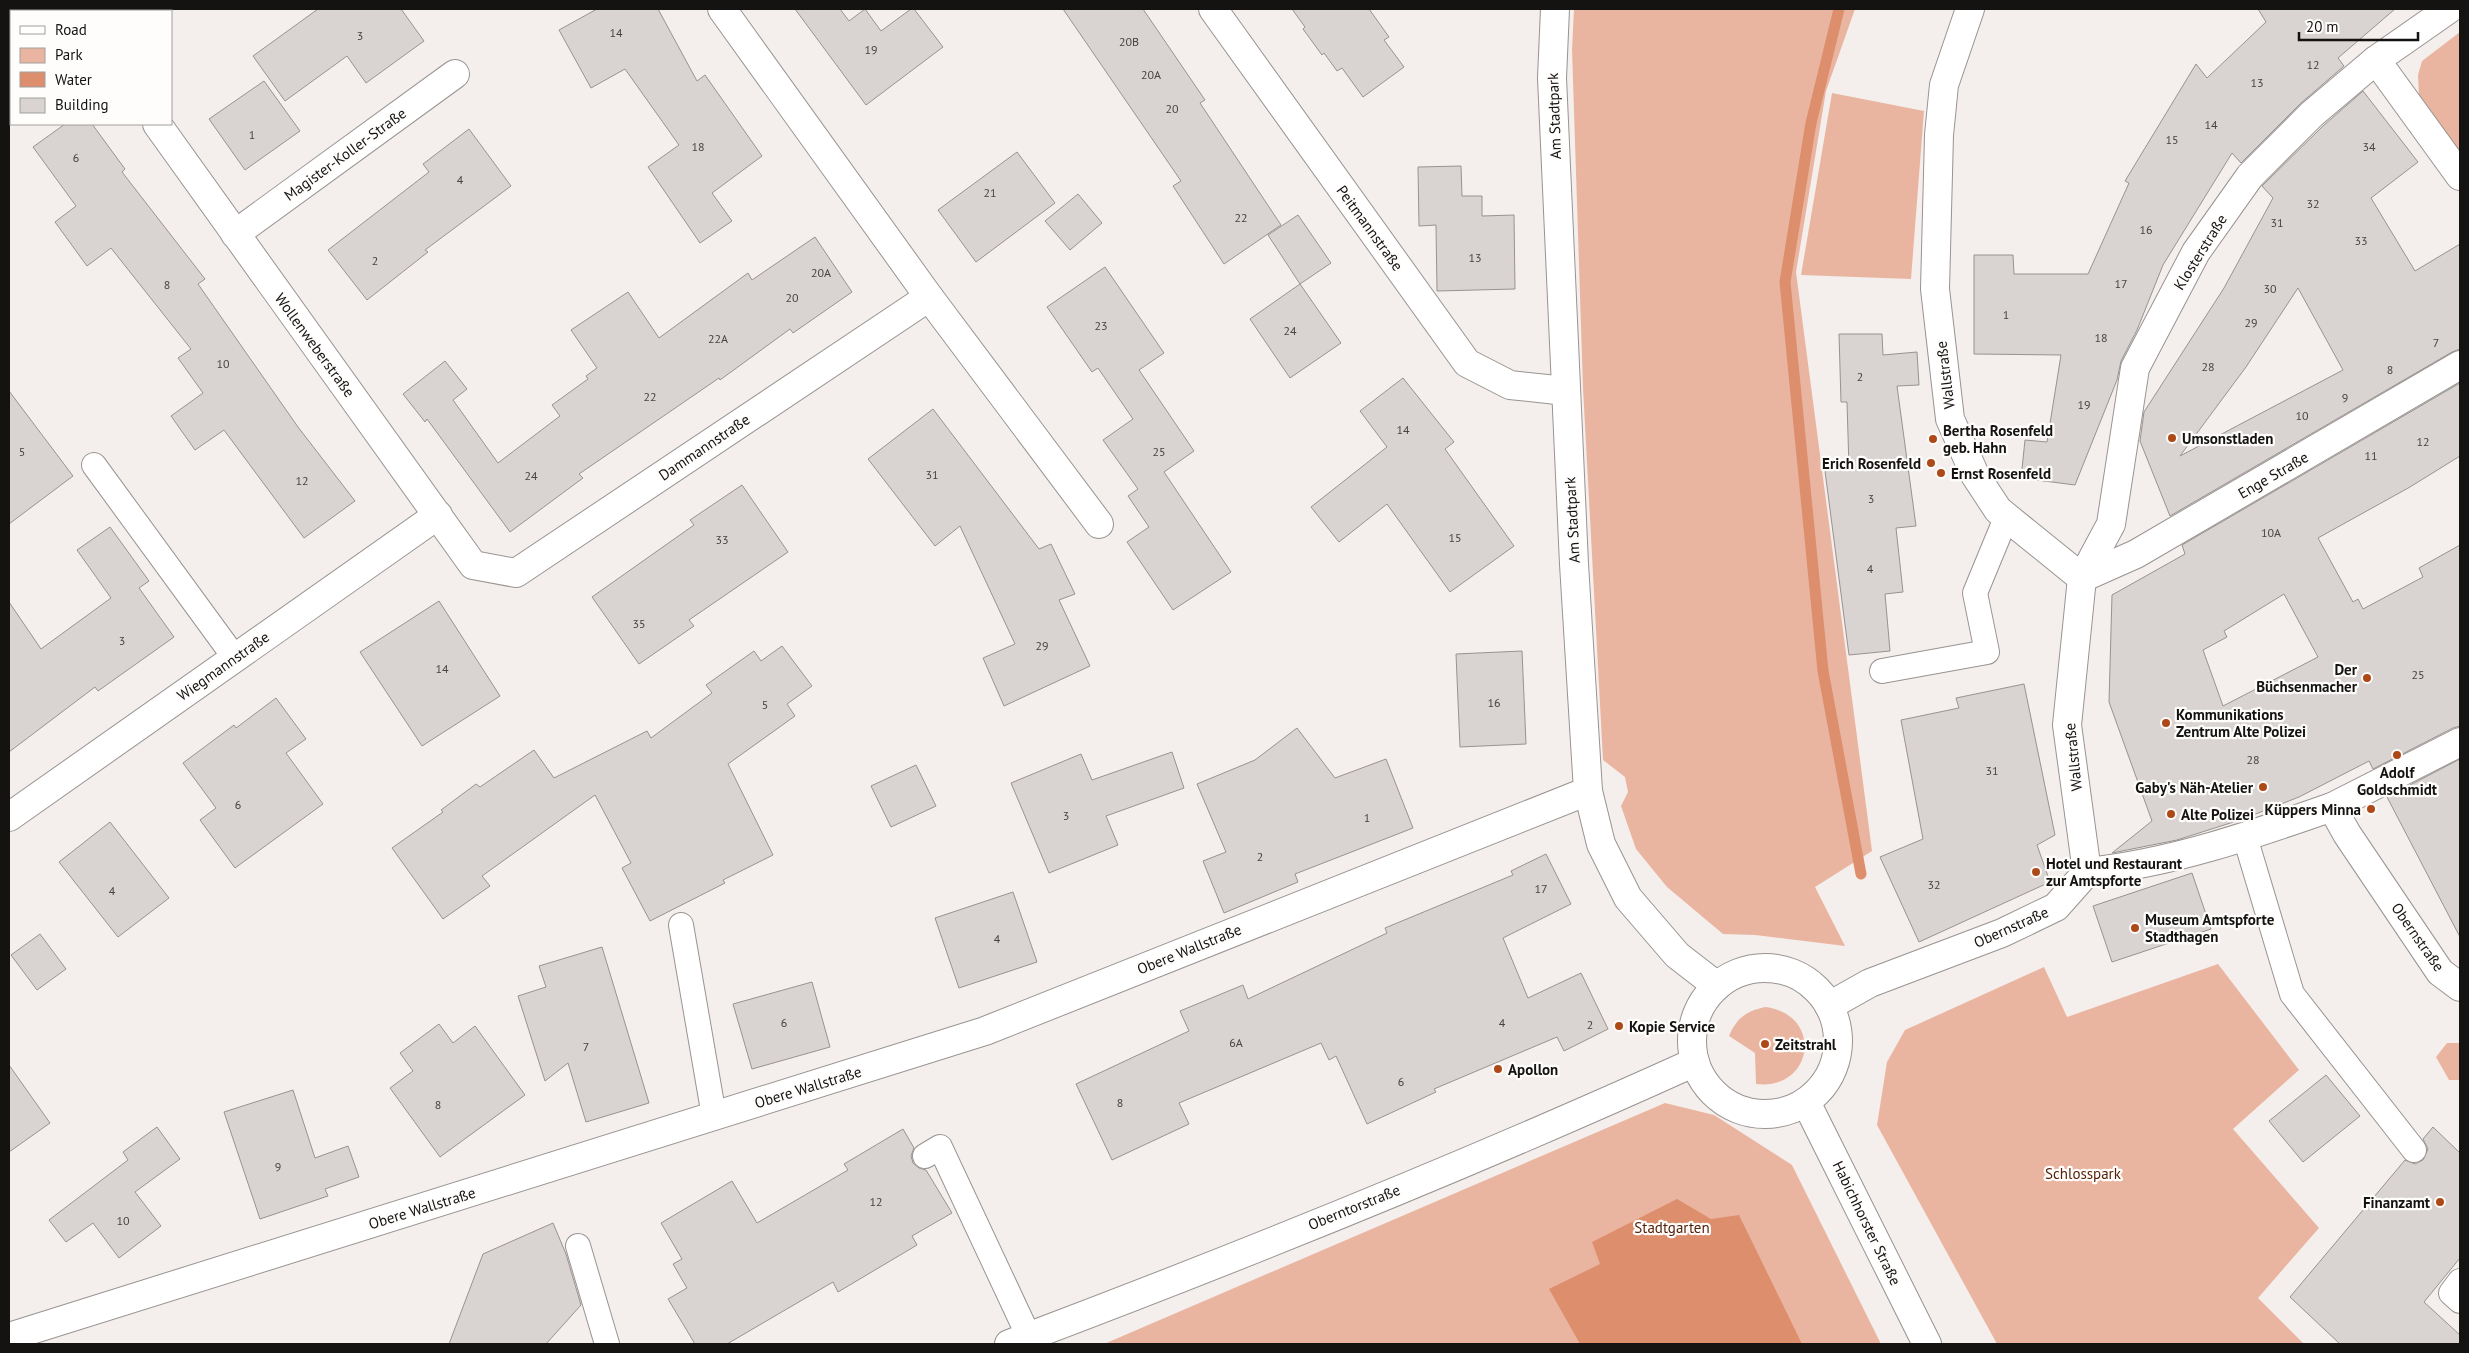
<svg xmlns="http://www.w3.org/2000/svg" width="2469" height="1353" viewBox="0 0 2469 1353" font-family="'PT Sans',sans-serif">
<rect width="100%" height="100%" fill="#f4efec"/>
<g fill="#eab5a0">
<path d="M1574,9H1855L1826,91L1796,272L1872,851L1815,887L1845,946L1755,935L1723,934L1667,887L1636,849L1621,806L1628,792L1625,777L1603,760L1583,388L1572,50Z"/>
<path d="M2460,32V153L2419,97L2418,75L2422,61Z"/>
<path d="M1832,93L1924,111L1911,279L1801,275Z"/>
<path d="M2218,964L2299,1070L2233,1129L2319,1228L2258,1298L2304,1344H1997L1877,1125L1887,1062L1905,1030L2044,967L2067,1017Z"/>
<path d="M1765,1007C1824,1014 1814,1091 1756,1084L1755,1053L1729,1036C1736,1019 1746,1011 1765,1007Z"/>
<path d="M2447,1043H2460V1080H2449L2436,1057Z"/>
<path d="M1665,1103L1714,1115L1792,1165L1881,1344H1104Z"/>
</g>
<path fill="#dd8e6d" d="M1677,1199L1711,1219L1739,1215L1802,1344H1580L1549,1289L1600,1264L1592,1242Z"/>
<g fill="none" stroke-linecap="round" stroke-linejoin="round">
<path stroke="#dd8e6d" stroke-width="11" d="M1839,9L1811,123L1785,282L1823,671L1861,874"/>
</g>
<g fill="#d9d3d1" stroke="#989290" fill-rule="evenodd">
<path d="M318,9H401L424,41L366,83L347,56L285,101L253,56Z"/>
<path d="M597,9H658L697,81L705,75L762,156L712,193L732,221L700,243L648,167L679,145L625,69L591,88L559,30Z"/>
<path d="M795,9H840L849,21L865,9L881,31L911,9H914L943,47L866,105Z"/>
<path d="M1063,9H1143L1205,100L1200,103L1281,225L1224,264L1173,186L1181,181Z"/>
<path d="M1292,9H1369L1389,37L1384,40L1404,67L1363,97L1342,68L1337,71L1324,53L1322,55L1303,29L1305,27Z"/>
<path d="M2258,9H2395L2338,58L2344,66L2301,103L2241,163L2232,153L2163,265L2137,330L2121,361L2117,380L2075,485L2021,478L2025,440L2047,442L2061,355L1974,354V255H2013L2014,274H2088L2129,183L2125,181L2196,64L2207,78L2266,22Z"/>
<path d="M264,81L300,131L245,170L209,119Z"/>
<path d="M2363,91L2418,162L2371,198L2415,271L2460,244V349L2452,352L2170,516L2140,441L2144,412L2224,288L2273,198L2262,186L2323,126ZM2298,288L2343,370L2180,456L2246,367Z"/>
<path d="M65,124H92L125,169L122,172L205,279L198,284L298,427L355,501L304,538L224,430L195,450L171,416L203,393L178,358L191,349L111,248L87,266L55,222L76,206L33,147Z"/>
<path d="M469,129L511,186L425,250L428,252L367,300L328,250L429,172L423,164Z"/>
<path d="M1017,152L1055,203L976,262L938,210Z"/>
<path d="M1461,166L1462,196H1482V216L1514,215L1515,289L1437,291L1436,225L1419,226L1418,167Z"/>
<path d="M1078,194L1102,223L1070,250L1045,221Z"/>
<path d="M1298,215L1331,263L1300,284L1268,235Z"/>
<path d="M815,237L852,292L793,333L790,329L720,380L719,378L579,474L583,478L510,532L427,419L425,422L403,394L445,361L467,389L453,400L498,463L560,416L552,405L588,379L586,376L597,368L571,330L628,292L659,338L748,273L752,280Z"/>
<path d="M1105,267L1164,353L1139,370L1194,451L1164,472L1231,572L1173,610L1127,542L1149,527L1128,496L1138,489L1103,440L1133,419L1098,368L1092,372L1047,307Z"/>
<path d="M1300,284L1341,343L1290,378L1250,319Z"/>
<path d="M1839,334H1882L1883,355L1917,352L1919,385L1897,386L1916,526L1896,528L1903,592L1885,594L1890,651L1849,655L1825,471L1849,468L1847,402H1841Z"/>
<path d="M1403,378L1454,442L1445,449L1514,546L1450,592L1387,504L1339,542L1311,507L1387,447L1360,411Z"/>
<path d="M2460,383V456L2410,487L2318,538L2353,602L2358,599L2363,609L2423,577L2419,568L2460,545V726L2453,728L2373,769L2369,761L2299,797L2243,819L2177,840L2112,853L2152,821L2109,702L2112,595L2185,554L2182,545ZM2284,594L2318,657L2223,706L2203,650L2227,637L2224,631Z"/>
<path d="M9,391L73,476L9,524Z"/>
<path d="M933,409L1039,549L1051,544L1075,594L1059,600L1090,666L1004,706L983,658L1015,644L960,526L935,546L868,459Z"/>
<path d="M742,485L788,552L689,620L694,626L639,664L592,597L694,525L690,520Z"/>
<path d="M110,527L149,581L139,588L174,637L98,691L95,687L9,752V602L41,649L111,598L77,550Z"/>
<path d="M439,601L500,696L422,746L360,652Z"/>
<path d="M782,646L812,686L787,704L795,716L728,764L773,855L723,880L725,883L650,921L622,868L631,863L595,795L482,876L490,886L443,919L392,848L443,812L441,810L476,784L480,787L534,750L554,778L647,731L651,738L712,693L706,685L754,651L761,661Z"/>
<path d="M1522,651L1526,744L1460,747L1456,654Z"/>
<path d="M2024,684L2055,835L2037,845L2050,882L1919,942L1880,857L1923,839L1901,720L1959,708L1956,698Z"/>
<path d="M276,698L306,739L286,753L323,804L235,868L200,820L216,808L183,763L234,725L236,728Z"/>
<path d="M1297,728L1335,778L1386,759L1413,828L1295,874L1298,882L1224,913L1203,861L1226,852L1197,784L1255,760Z"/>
<path d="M1172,752L1184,788L1106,816L1118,845L1049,873L1011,783L1081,754L1092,780Z"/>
<path d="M2460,759V937L2387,797Z"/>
<path d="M916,765L936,806L891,827L871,786Z"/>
<path d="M110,822L169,898L118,937L59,862Z"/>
<path d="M1546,854L1571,904L1503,938L1528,998L1581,973L1608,1029L1564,1051L1557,1037L1434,1089L1436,1092L1367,1124L1336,1056L1329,1060L1321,1043L1179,1103L1189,1124L1112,1160L1076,1084L1189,1031L1180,1011L1243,985L1248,999L1387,933L1385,928L1513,875L1511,871Z"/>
<path d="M2192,873L2211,929L2112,962L2093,906Z"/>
<path d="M1013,892L1037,962L959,988L935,918Z"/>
<path d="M40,934L66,969L37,990L11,955Z"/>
<path d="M602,947L649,1103L586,1122L568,1063L545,1081L518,996L546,987L539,966Z"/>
<path d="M812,982L830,1047L752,1069L733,1004Z"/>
<path d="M439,1024L453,1043L475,1026L525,1095L440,1157L390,1088L413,1071L400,1053Z"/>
<path d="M9,1065L50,1123L9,1152Z"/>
<path d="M2326,1075L2360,1116L2303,1162L2269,1121Z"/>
<path d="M293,1090L315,1158L348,1146L359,1177L325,1189L328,1196L260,1219L224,1112Z"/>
<path d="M157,1127L180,1159L135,1192L161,1226L119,1258L93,1223L66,1242L49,1220L128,1160L123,1152Z"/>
<path d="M2433,1127L2460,1153V1258L2424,1302L2460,1335V1344H2340L2290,1297L2405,1160L2415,1164L2423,1160L2428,1149L2423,1139Z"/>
<path d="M903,1129L914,1148L911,1156L913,1163L919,1168L926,1170L952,1213L912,1236L917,1245L838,1292L833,1282L727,1344H695L668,1299L687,1288L673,1264L682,1259L661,1223L732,1181L757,1223L848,1170L844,1164Z"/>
<path d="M553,1223L566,1254L581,1305L546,1344H449L483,1254Z"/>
</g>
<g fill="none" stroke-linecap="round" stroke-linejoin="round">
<g stroke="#999391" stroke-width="26">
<g id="service">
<path d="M94,465L235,658"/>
<path d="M1882,671L1987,652L1975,593L2006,518"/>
<path d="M2245,837L2292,994L2414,1150"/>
<path d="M681,925L714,1116"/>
<path d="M925,1156L940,1147L1029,1337"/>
<path d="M578,1246L607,1344"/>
<path d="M2460,1281L2451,1293L2460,1301"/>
</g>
</g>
<g stroke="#999391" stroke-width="30">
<path id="pedestrian" d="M2332,807L2460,742"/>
</g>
<g stroke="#999391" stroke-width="30">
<g id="minor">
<path d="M75,9L77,11"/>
<path d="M1213,9L1467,363L1510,385L1566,391"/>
<path d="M1555,9L1552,78L1574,564L1588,791L1601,844L1628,898L1677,955L1717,986"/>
<path d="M1970,9L1944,85L1939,135L1935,289L1950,419L1975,475L1998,510L2082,578"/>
<path d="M2376,60L2460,176"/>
<path d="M9,61L11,59"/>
<path d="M157,124L473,565L516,573L929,297L722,9"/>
<path d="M235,234L455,74"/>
<path d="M929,297L1099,524"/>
<path d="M2082,578L2136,554L2460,365"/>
<path d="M9,817L438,515"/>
<path d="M2087,872L2067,725L2082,578L2111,524L2135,368L2196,252L2250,176L2312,114L2376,60L2449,9"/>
<path d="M1829,1006L1870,983L2002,933L2056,907L2087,872C2172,863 2252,835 2332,807L2347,834L2440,972L2460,987"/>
<path d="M12,1336L985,1031L1588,791"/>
</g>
</g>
<g stroke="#999391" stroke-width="30">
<g id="secondary">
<circle cx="1765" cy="1041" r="73"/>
<path d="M1806,1102L1927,1344"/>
<path d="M1009,1344C1240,1257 1470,1164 1695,1062"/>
</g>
</g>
<use href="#service" stroke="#fff" stroke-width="24"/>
<use href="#pedestrian" stroke="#fff" stroke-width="28"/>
<use href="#minor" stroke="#fff" stroke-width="28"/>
<use href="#secondary" stroke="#fff" stroke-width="28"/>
</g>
<g fill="#ad4917" stroke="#fffdfc" stroke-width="2">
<circle cx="2172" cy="438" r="5"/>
<circle cx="1933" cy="439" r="5"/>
<circle cx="1931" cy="463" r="5"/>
<circle cx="1941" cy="473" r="5"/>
<circle cx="2367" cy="678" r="5"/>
<circle cx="2166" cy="723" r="5"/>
<circle cx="2397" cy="755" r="5"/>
<circle cx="2263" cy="787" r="5"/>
<circle cx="2371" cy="809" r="5"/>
<circle cx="2171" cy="814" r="5"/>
<circle cx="2036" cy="872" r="5"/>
<circle cx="2135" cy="928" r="5"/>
<circle cx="1619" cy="1026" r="5"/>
<circle cx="1765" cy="1044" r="5"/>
<circle cx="1498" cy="1069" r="5"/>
<circle cx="2440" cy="1202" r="5"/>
</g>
<g text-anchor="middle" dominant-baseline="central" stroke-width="4.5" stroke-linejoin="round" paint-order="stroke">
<g font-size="12" fill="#464342">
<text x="616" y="32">14</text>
<text x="360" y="35">3</text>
<text x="1129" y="41">20B</text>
<text x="871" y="49">19</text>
<text x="2313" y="64">12</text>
<text x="1151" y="74">20A</text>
<text x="2257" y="82">13</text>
<text x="1172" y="108">20</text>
<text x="2211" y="124">14</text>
<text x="252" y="134">1</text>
<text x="2172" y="139">15</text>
<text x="698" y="146">18</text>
<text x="2369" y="146">34</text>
<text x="76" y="157">6</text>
<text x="460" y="179">4</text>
<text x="990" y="192">21</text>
<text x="2313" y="203">32</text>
<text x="1241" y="217">22</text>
<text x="2277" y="222">31</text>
<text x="2146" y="229">16</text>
<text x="2361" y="240">33</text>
<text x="1475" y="257">13</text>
<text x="375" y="260">2</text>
<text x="821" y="272">20A</text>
<text x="2121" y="283">17</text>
<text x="167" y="284">8</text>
<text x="2270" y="288">30</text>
<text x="792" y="297">20</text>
<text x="2006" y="314">1</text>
<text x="2251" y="322">29</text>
<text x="1101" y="325">23</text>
<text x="1290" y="330">24</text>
<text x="2101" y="337">18</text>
<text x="718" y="338">22A</text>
<text x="2436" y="342">7</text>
<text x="223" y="363">10</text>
<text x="2208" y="366">28</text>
<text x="2390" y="369">8</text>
<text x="1860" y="376">2</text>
<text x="650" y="396">22</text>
<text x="2345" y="397">9</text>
<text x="2084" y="404">19</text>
<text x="2302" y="415">10</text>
<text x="1403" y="429">14</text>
<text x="2423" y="441">12</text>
<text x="22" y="451">5</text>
<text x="1159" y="451">25</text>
<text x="2371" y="455">11</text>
<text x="932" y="474">31</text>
<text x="531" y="475">24</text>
<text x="302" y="480">12</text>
<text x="1871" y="498">3</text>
<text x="2271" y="532">10A</text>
<text x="1455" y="537">15</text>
<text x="722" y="539">33</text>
<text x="1870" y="568">4</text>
<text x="639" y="623">35</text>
<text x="122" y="640">3</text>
<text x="1042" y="645">29</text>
<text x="442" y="668">14</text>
<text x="2418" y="674">25</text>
<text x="1494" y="702">16</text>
<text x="765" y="704">5</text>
<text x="2253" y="759">28</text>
<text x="1992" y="770">31</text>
<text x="238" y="804">6</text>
<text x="1066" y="815">3</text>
<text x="1367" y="817">1</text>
<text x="1260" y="856">2</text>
<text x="1934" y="884">32</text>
<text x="1541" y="888">17</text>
<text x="112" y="890">4</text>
<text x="997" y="938">4</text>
<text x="784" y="1022">6</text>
<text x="1502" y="1022">4</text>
<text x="1590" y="1024">2</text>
<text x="1236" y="1042">6A</text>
<text x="586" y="1046">7</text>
<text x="1401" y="1081">6</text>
<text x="1120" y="1102">8</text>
<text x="438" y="1104">8</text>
<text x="278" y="1166">9</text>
<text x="876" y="1201">12</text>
<text x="123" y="1220">10</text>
</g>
<g font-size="15" fill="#151312" stroke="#fffdfc">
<text transform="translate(1554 116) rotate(-92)">Am Stadtpark</text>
<text transform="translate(345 154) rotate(-36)">Magister-Koller-Straße</text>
<text transform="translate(1370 228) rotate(54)">Peitmannstraße</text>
<text transform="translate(2200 252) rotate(-58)">Klosterstraße</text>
<text transform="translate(315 345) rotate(54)">Wollenweberstraße</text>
<text transform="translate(1945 375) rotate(-97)">Wallstraße</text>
<text transform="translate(704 447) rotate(-34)">Dammannstraße</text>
<text transform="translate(2273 475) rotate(-30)">Enge Straße</text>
<text transform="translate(1572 520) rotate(-93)">Am Stadtpark</text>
<text transform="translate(223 666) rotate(-35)">Wiegmannstraße</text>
<text transform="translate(2073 757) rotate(-96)">Wallstraße</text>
<text transform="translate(2011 927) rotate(-24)">Obernstraße</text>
<text transform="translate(2418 937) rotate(55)">Obernstraße</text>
<text transform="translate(1189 949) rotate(-22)">Obere Wallstraße</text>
<text transform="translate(808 1087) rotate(-17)">Obere Wallstraße</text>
<text transform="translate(1354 1207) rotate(-22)">Oberntorstraße</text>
<text transform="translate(422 1208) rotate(-17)">Obere Wallstraße</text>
<text transform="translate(1867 1223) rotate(64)">Habichhorster Straße</text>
</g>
<g font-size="15" font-weight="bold" fill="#151312" stroke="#fffdfc" text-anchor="start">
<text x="1943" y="430">Bertha Rosenfeld<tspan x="1943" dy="17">geb. Hahn</tspan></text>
<text x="2182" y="438">Umsonstladen</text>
<text x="1921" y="463" text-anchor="end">Erich Rosenfeld</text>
<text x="1951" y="473">Ernst Rosenfeld</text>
<text x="2357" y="669" text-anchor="end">Der<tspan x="2357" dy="17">Büchsenmacher</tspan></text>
<text x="2176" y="714">Kommunikations<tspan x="2176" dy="17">Zentrum Alte Polizei</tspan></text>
<text x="2397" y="772" text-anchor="middle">Adolf<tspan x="2397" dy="17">Goldschmidt</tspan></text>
<text x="2253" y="787" text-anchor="end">Gaby's Näh-Atelier</text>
<text x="2361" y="809" text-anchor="end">Küppers Minna</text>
<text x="2181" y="814">Alte Polizei</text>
<text x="2046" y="863">Hotel und Restaurant<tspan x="2046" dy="17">zur Amtspforte</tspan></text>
<text x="2145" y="919">Museum Amtspforte<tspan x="2145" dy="17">Stadthagen</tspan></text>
<text x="1629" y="1026">Kopie Service</text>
<text x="1775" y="1044">Zeitstrahl</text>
<text x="1508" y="1069">Apollon</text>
<text x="2430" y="1202" text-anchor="end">Finanzamt</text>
</g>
<g font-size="15" fill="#532109" stroke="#fffdfc">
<text x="2083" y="1173">Schlosspark</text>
<text x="1672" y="1227">Stadtgarten</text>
</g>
</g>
<rect width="2469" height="1353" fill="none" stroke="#151312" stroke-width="20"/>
<rect x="10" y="10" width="162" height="115" fill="#fffdfc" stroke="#a19f9e"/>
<rect x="20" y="26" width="25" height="8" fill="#ffffff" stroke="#a19f9e"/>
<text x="55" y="35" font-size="15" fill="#151312">Road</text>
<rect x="20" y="48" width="25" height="15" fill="#eab5a0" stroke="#a19f9e"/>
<text x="55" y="60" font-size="15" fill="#151312">Park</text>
<rect x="20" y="72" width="25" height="15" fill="#dd8e6d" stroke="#a19f9e"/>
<text x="55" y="85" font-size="15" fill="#151312">Water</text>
<rect x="20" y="98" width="25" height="15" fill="#d9d3d1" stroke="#a19f9e"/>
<text x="55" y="110" font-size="15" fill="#151312">Building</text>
<path d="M2299 32v8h119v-8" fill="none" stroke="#151312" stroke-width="2.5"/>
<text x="2306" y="32" font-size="15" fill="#151312" stroke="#fffdfc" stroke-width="4" paint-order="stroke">20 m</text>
</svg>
